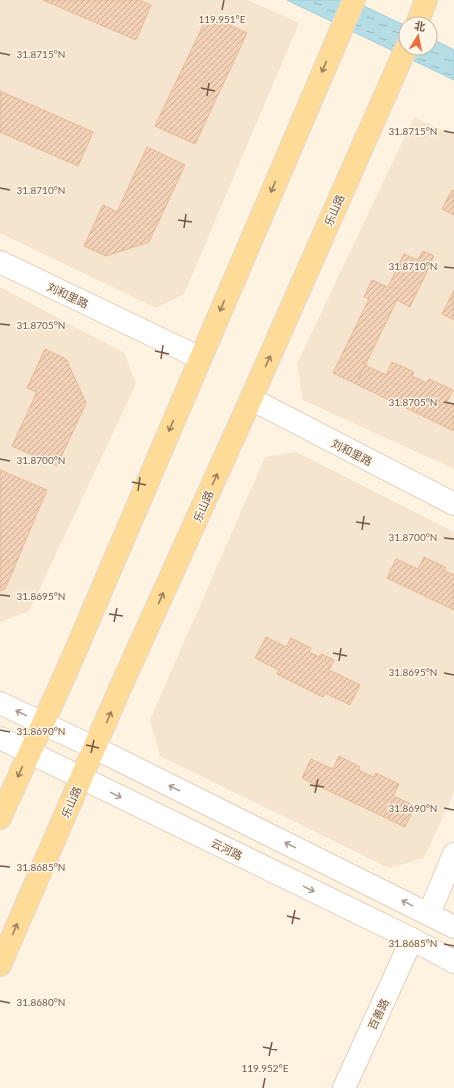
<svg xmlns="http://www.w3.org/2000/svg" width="454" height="1088" viewBox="0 0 454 1088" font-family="Lato,'Noto Sans SC',sans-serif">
<defs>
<pattern id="water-ripples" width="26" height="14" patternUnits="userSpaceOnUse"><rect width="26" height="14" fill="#b4dde6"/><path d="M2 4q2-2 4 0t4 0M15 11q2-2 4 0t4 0" fill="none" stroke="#97b6bc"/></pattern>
<pattern id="building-hatch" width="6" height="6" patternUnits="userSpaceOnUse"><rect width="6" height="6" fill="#f3d1b7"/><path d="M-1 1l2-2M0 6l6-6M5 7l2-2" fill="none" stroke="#c9ac97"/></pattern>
</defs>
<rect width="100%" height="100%" fill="#fdf3e0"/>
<g fill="#f5e4ce">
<path d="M0,0H247L299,23L184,294L156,308L0,233Z"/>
<path d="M414,117L454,135V469L303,400L297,364Z"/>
<path d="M0,287L124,353L136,384L29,611L0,622Z"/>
<path d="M296,452L454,532V793L424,858L389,868L160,756L150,720L265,457Z"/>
</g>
<path fill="url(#water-ripples)" stroke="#9acdd9" d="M287,0H351L406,26V48H430V38L454,50V80Z"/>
<g fill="url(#building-hatch)" stroke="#e6b897">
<path d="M43,0H139L151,5L136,40Z"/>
<path d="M208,15L247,33L195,144L155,126Z"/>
<path d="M0,91L93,132L78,166L0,132Z"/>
<path d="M147,147L185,165L149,242L106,256L84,246L103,205L117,212Z"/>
<path d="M452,190L454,191V215L442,209Z"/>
<path d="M423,251L434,256L410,307L397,300L356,384L333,373L369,299L364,297L372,280L388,287L404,254L418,260Z"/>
<path d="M454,290V320L442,314Z"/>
<path d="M45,349L66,359L86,403L57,466L12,446L37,392L27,388Z"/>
<path d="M392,362L414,372L412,376L427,383L429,379L453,390L447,402L454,405V431L356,384L365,365L386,375Z"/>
<path d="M0,470L47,490L5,589L0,591Z"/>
<path d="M424,557L445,567L444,571L454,575V610L387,578L396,559L418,569Z"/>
<path d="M266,637L286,647L291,638L311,648L309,652L319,657L321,654L334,660L329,670L360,685L350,705L325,693L323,697L277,674L279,670L255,658Z"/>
<path d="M339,756L360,767L359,770L373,777L376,773L399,784L393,796L415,806L405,827L302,778L311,759L333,769Z"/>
</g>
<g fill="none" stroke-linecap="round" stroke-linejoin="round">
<g stroke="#e1cfbc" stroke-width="24">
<g id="minor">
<path d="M0,262L200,358"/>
<path d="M251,399L454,504"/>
<path d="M0,703L95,748L454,927"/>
<path d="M0,738L412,939L454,962"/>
<path d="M429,914L454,854"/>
<path d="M344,1088L412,939"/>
</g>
</g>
<g stroke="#e0dad7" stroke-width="24">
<g id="major">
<path d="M417,24L426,0"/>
<path d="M0,818L69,666L354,0"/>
<path d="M0,965L122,684L251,399L406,48"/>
</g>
</g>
<use href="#minor" stroke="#fff" stroke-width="22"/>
<use href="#major" stroke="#fedb96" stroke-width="22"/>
</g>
<defs><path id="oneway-shaft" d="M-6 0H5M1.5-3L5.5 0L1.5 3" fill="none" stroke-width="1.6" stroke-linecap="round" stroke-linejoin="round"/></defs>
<g stroke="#9d7f5f">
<use href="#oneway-shaft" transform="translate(324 67) rotate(113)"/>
<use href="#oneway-shaft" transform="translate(273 187) rotate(113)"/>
<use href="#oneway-shaft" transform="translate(222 306) rotate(113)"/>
<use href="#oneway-shaft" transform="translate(268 361) rotate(-66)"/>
<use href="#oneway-shaft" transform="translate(171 426) rotate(113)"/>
<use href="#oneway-shaft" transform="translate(215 479) rotate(-66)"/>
<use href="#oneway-shaft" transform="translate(161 598) rotate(-66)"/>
<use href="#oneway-shaft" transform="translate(109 717) rotate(-67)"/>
<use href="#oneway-shaft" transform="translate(20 772) rotate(114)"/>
<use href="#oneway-shaft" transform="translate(15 929) rotate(-67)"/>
</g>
<g stroke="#ac9b91">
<use href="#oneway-shaft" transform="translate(21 713) rotate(-154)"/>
<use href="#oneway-shaft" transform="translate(174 788) rotate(-153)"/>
<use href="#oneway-shaft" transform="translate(116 795) rotate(26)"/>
<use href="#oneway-shaft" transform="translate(290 845) rotate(-154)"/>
<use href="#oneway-shaft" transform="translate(309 889) rotate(26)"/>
<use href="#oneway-shaft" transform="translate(407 903) rotate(-154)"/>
</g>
<path fill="none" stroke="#745847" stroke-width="1.5" d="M222,10L224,0M0,53L10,55M201,88L215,91M207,96L209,83M444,131L454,133M0,188L10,190M178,220L192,222M184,228L186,214M444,267L454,268M0,324L10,325M155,351L169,354M161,359L163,345M444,402L454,404M0,459L10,461M132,482L146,485M138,491L140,477M356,522L370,524M362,530L364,516M444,538L454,539M0,595L10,596M109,614L123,616M114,622L117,608M333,653L347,656M339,661L341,648M444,673L454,675M0,730L10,732M86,745L99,748M91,753L94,740M310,785L324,787M315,793L318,779M444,808L454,810M0,866L10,867M287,916L300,919M292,924L295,910M444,944L454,946M0,1001L10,1003M263,1047L277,1050M269,1056L272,1042M263,1088L265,1078"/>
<g text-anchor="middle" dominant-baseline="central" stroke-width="3" stroke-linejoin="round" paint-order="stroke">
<g font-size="11" fill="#745847" stroke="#fff6e7">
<text transform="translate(334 210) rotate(-66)">乐山路</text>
<text transform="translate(68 295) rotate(26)">刘和里路</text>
<text transform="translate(352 452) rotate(27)">刘和里路</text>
<text transform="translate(203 506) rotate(-66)">乐山路</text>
<text transform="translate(71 802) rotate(-66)">乐山路</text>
<text transform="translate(227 849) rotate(26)">云河路</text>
<text transform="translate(378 1014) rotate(-65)">百善路</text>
</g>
</g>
<g font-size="10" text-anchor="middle" fill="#745847" stroke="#fff6e7" stroke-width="3" stroke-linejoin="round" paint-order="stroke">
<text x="222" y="23">119.951°E</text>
<text x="41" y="58">31.8715°N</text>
<text x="413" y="135">31.8715°N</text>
<text x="41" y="194">31.8710°N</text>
<text x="413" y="270">31.8710°N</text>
<text x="41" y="329">31.8705°N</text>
<text x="413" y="406">31.8705°N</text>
<text x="41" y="464">31.8700°N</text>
<text x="413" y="541">31.8700°N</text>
<text x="41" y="600">31.8695°N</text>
<text x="413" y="676">31.8695°N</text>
<text x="41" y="735">31.8690°N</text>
<text x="413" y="812">31.8690°N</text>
<text x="41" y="871">31.8685°N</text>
<text x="413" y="947">31.8685°N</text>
<text x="41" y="1006">31.8680°N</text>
<text x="265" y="1072">119.952°E</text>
</g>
<g transform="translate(418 36) rotate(10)"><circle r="19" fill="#fff6e7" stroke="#c7b7a7"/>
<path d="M0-3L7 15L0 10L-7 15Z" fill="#eb6d40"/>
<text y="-6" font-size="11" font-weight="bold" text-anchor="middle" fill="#745847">北</text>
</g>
</svg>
